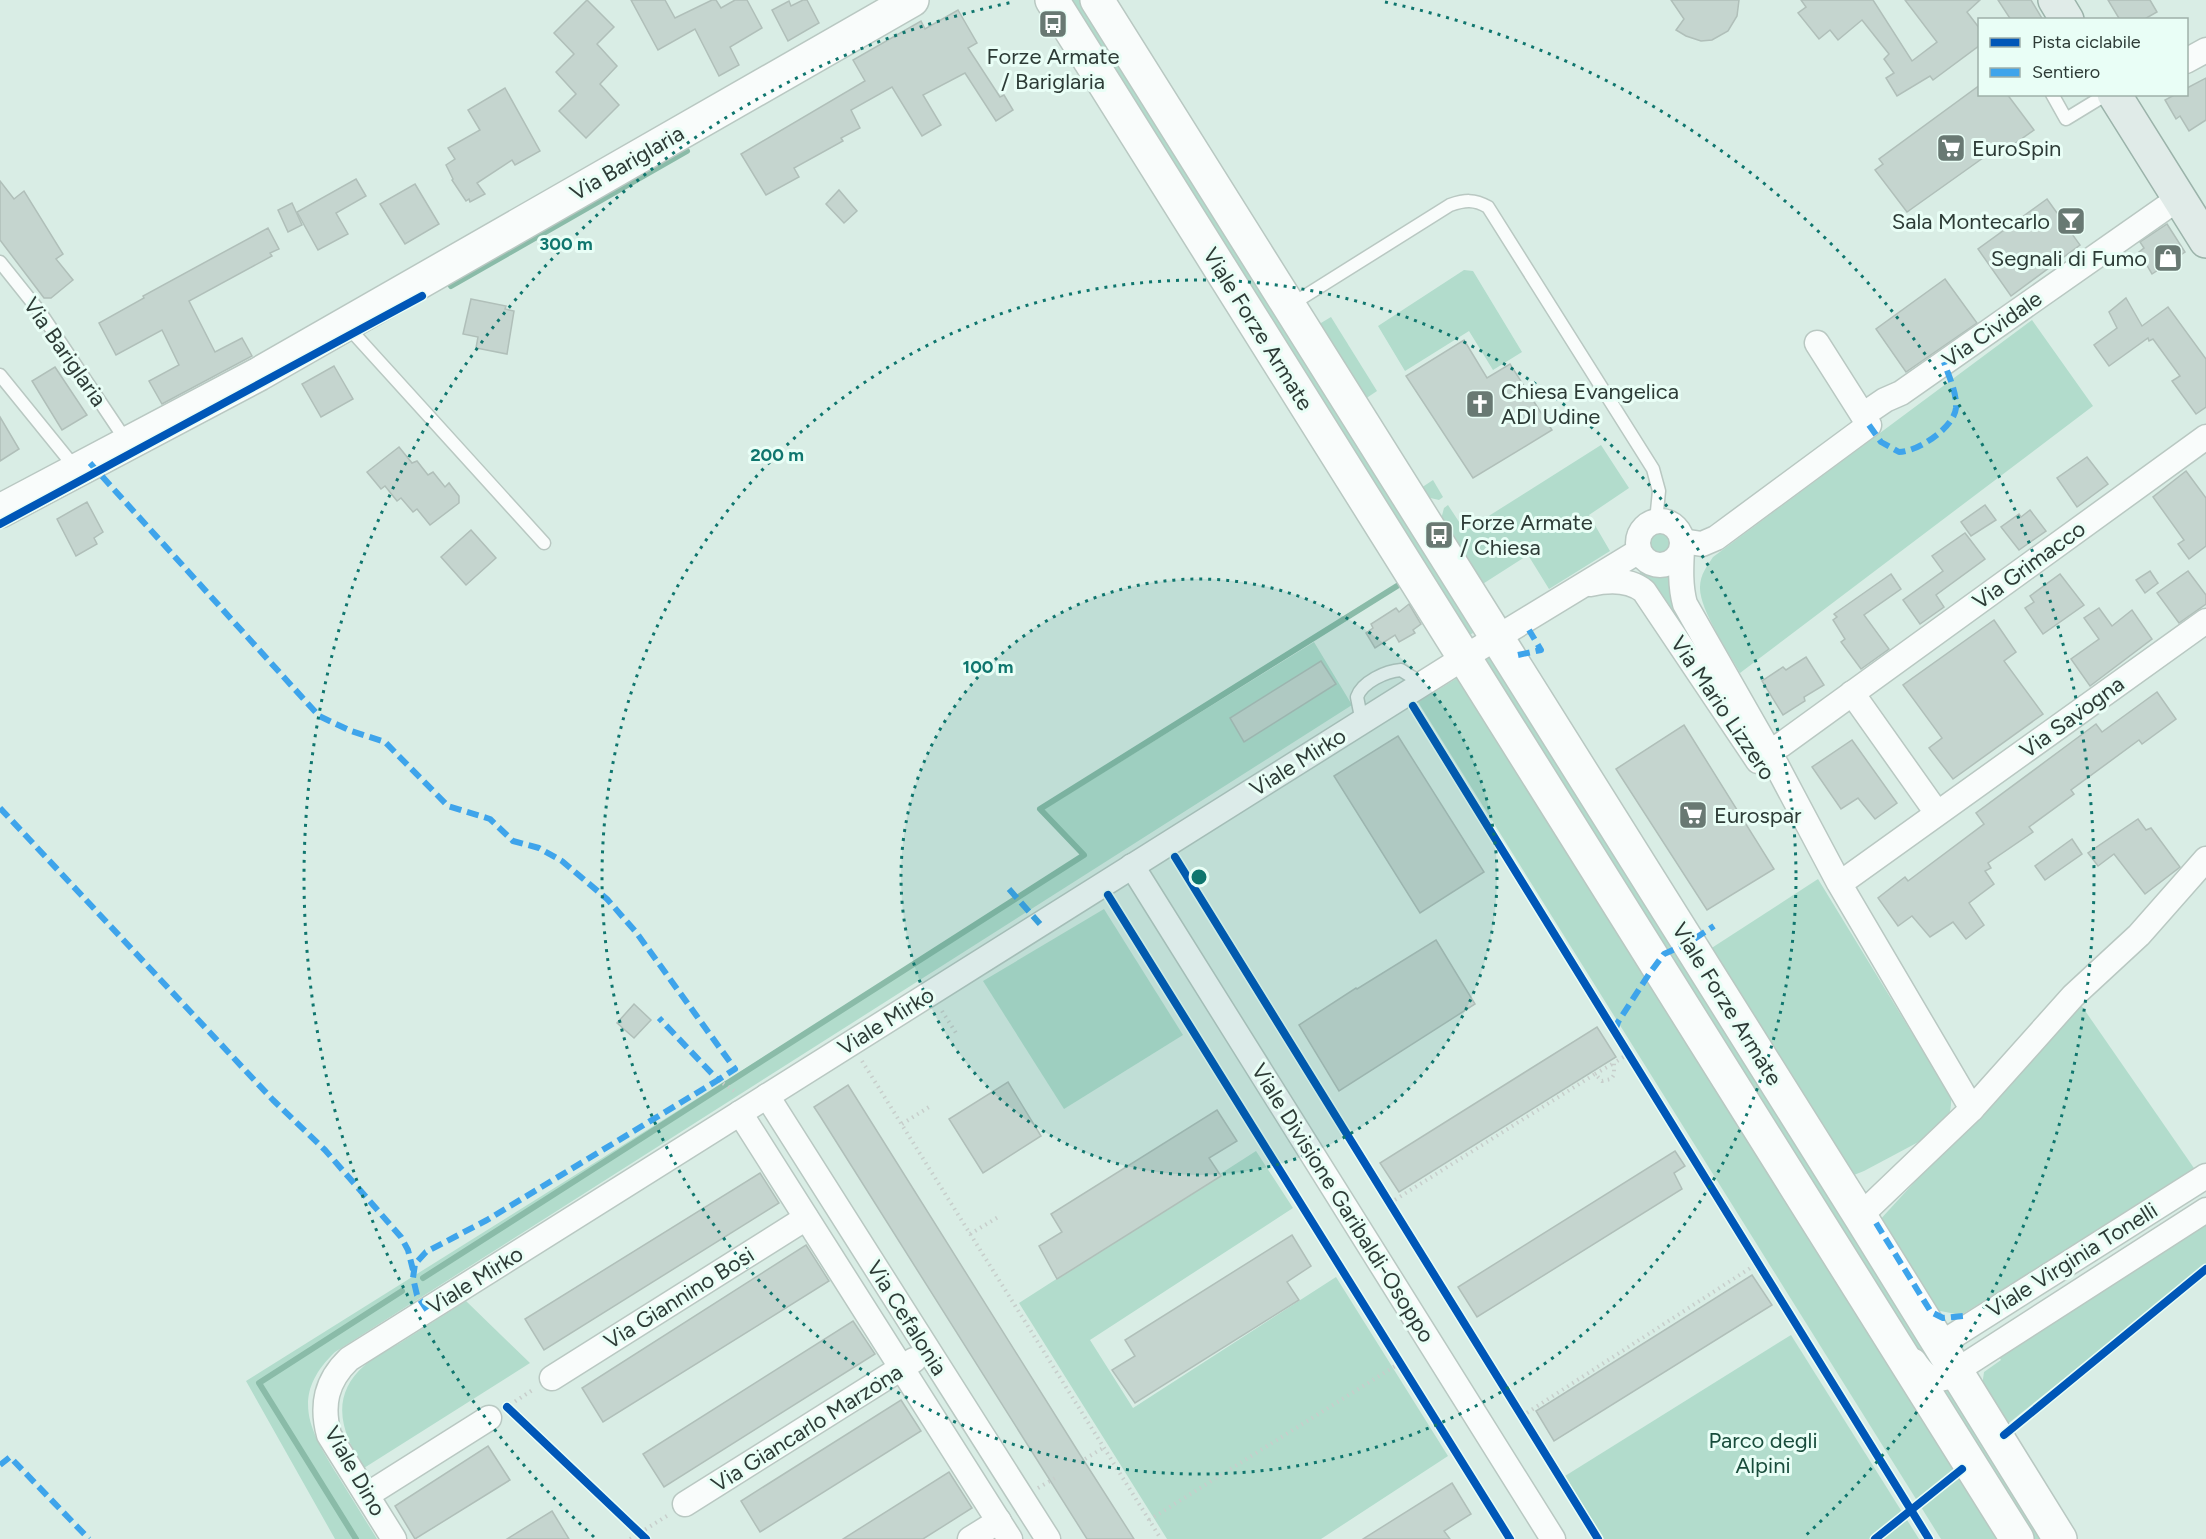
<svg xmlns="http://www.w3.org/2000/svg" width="2206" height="1539" viewBox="0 0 2206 1539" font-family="Figtree,sans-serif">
<rect width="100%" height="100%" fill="#d9ede5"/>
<g fill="#b2dccc">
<path d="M1064,0H1085L1478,630L1463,639Z"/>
<path d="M1464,270L1473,271L1522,352L1493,370L1469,331L1405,371L1378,326Z"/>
<path d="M1331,317L1377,391L1362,401L1316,326Z"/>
<path d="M2032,320L2093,406L1740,673C1729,653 1699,609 1700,587C1700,575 1707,566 1713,557Z"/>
<path d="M1601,445L1629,488L1589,515L1610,551L1549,589L1528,555L1478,587L1440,523L1444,508L1448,505L1465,531Z"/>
<path d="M1433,480L1443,497L1439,500L1422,496L1418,490Z"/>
<circle cx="1660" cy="543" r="15"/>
<path d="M1643,571L1657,574L1669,573L1672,591L1696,639L1687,645L1638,577L1639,573Z"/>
<path d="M1314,642L1352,705L335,1352C289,1396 310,1431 338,1476C351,1497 364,1518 377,1539H335L246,1381L1086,855L1043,810Z"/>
<path d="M1492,654L1929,1349L1917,1356L1480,661Z"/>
<path d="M1462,675L2002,1539H1941L1418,702Z"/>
<path d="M1818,879L1951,1097C1952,1110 1948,1120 1941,1130L1864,1171L1849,1177L1707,951Z"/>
<path d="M1104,909L1183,1035L1064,1109L983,981Z"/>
<path d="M2079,1002L2196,1171L1961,1315L1930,1309L1878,1222Z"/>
<path d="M1256,1151L1293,1208L1090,1340L1133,1408L1336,1277L1448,1456L1321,1539H1167L1019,1303Z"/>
<path d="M2206,1221V1265L2005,1426L1982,1386L1984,1372L2001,1360L1996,1352Z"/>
<path d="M466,1301L530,1363L364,1468C341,1433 329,1396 365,1365C375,1356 388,1350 400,1343C422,1329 444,1315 466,1301Z"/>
<path d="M1791,1335L1919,1539H1604L1565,1476Z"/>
<path d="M1950,1384L2047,1539H2028L1936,1393Z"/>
</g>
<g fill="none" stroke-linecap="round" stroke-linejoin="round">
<g stroke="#8abba8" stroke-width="6">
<path d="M451,286L687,151"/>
<path d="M423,1278L1084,855L1040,809L1397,586"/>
<path d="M356,1539L259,1383L402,1291"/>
</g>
</g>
<g fill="#c5d5cf" stroke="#b0bfb9" stroke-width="1.5">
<path d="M587,0L614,27L597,44L617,66L600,84L619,105L586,138L559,111L576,94L556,72L574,54L554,33Z"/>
<path d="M631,0H665L675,18L712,0H716L721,8L735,0H747L762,28L730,47L739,65L719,76L695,29L658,50Z"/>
<path d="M803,0H807L819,23L788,41L772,10L789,1L791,6Z"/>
<path d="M1671,0H1739L1737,16L1728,31L1712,40L1701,41L1686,36L1676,30L1684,19Z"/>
<path d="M1801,0H1873L1912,61L1937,42L1905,0H1980L1967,12L1980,29V45L1933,80L1930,76L1897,96L1886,78L1894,73L1884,59L1889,54L1862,20L1838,40L1830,30L1819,39L1798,13L1806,7Z"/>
<path d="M1998,0H2031L2043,20H2011Z"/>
<path d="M2108,0H2150L2157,12L2143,20H2120Z"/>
<path d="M958,10L977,43L968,48L1000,97L1004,95L1013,110L996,121L965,73L923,95L941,125L922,136L892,87L851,110L860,128L841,138L843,141L794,168L799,177L766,195L741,154L865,81L853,60L921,21L925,29Z"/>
<path d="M2206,78V120L2189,131L2180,116L2176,119L2165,100L2176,94H2187V88Z"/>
<path d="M1980,85V94H2007L2034,130L1994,158L1990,153L1907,212L1875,170L1883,164L1879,159Z"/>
<path d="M505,88L540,151L515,165L512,160L477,183L485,194L470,202L469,199L466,201L452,180L453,179L446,165L455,159L448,148L480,130L468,110Z"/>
<path d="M356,179L366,196L336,213L348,234L318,250L297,212Z"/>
<path d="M0,181L14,199L24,191L63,254L56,259L73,280L51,298H44L0,240Z"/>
<path d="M415,184L439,224L405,244L380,204Z"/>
<path d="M839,190L857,211L844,223L826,204Z"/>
<path d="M2047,199L2080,245L2011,296L1978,249Z"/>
<path d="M292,203L302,225L288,232L278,210Z"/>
<path d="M2167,224L2185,252L2152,274L2139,252L2144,248L2140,242Z"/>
<path d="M268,228L279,249L270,253L272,256L189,301L215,352L242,338L252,356L162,404L149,381L179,365L162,330L116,355L99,323L144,298L143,296Z"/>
<path d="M1945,279L1977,323L1906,372L1876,329Z"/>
<path d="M2126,298L2142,326L2168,307L2206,359V407L2196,414L2172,381L2180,376L2153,339L2149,341L2148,338L2109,366L2094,345L2117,328L2109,312Z"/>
<path d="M471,299L506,306L505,309L514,311L507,354L476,348L478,337L463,334Z"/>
<path d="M1464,340L1487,378L1510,364L1552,430L1473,478L1406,376Z"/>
<path d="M334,366L353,399L321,417L302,384Z"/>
<path d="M55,367L87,415L62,430L32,381Z"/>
<path d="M0,417L19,449L0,461Z"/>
<path d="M399,447L412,463L417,461L428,475L433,472L445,487L449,483L459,496V503L430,525L417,509L413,512L401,498L397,501L385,486L381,489L367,472Z"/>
<path d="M2087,457L2108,484L2077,507L2057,478Z"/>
<path d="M2186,471L2206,498V546L2189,559L2178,544L2184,540L2153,497Z"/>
<path d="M87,502L103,532L94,538L97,544L76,556L57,519Z"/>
<path d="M1985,505L1996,520L1971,536L1961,522Z"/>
<path d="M2030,510L2046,531L2019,550L2001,527L2019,514L2021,517Z"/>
<path d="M471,530L496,558L466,585L441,557Z"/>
<path d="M1965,533L1985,559L1936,595L1944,607L1920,624L1903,600L1943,571L1932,556Z"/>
<path d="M2150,571L2158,583L2145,593L2136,580Z"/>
<path d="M2188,571L2206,595V604L2179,623L2157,593Z"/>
<path d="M1891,574L1901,589L1864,615L1889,649L1861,669L1841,642L1845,639L1833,620L1837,617L1834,614Z"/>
<path d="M2060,574L2084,605L2043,634L2025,608L2034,602L2030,596Z"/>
<path d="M1409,604L1421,624L1413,630L1415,633L1399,642L1395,635L1375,648L1366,633L1373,628L1371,624L1396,608L1399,612Z"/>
<path d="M2099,608L2112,626L2132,610L2152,639L2090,686L2071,659L2099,639L2084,618Z"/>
<path d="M1994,620L2016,652L2004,661L2043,714L1953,779L1929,748L1942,738L1903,685Z"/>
<path d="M1806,657L1824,685L1804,697L1805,701L1783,715L1762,681L1783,667L1786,670Z"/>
<path d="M1321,661L1336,684L1244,742L1230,718Z"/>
<path d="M2157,692L2176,719L2142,744L2139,740L2071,790L2074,794L2029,827L2033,832L1988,863L1991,868L1985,871L1994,884L1969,903L1984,925L1966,939L1953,922L1930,937L1912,916L1898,926L1878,898L1905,877L1908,881L1984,824L1976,813L2069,744L2096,724L2102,732Z"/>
<path d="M1684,725L1774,869L1707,910L1616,769Z"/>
<path d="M1398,736L1484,872L1420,913L1334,776Z"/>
<path d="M1852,740L1897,803L1875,819L1858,798L1841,809L1812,767Z"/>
<path d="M2138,819L2146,830L2151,828L2180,867L2145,894L2114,854L2098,866L2088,853Z"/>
<path d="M2072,839L2082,854L2045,880L2035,866Z"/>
<path d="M1436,940L1475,1004L1339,1091L1299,1025L1356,988L1357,989Z"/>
<path d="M634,1004L651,1020L634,1038L617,1023Z"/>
<path d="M1597,1027L1616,1057L1399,1192L1380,1163Z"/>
<path d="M1008,1082L1041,1136L983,1173L949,1119Z"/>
<path d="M848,1085L1079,1453L1134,1539H1087L820,1116L814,1107Z"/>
<path d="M1217,1110L1237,1141L1209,1158L1221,1176L1057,1279L1039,1246L1062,1232L1051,1214Z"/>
<path d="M1675,1151L1685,1166L1674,1173L1682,1189L1477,1317L1458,1287Z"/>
<path d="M760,1173L779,1203L544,1350L525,1319Z"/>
<path d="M1292,1235L1311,1266L1287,1282L1299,1300L1135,1403L1112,1370L1135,1356L1125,1340Z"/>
<path d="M806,1245L829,1281L603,1422L582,1388Z"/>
<path d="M1752,1275L1772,1305L1554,1441L1536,1411Z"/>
<path d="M853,1321L875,1354L664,1487L643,1454Z"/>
<path d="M901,1400L921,1431L760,1532L741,1501Z"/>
<path d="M488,1446L510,1480L415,1539L395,1506Z"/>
<path d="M949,1472L972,1508L923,1539H843Z"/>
<path d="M1452,1483L1471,1514L1444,1531L1450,1539H1363Z"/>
<path d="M552,1511L569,1539H507Z"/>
</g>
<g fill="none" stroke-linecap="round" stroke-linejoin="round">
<g stroke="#b9c8c2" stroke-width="15">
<g id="lane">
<path d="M2052,94L2066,119L2107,94"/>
<path d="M0,262L40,312L127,442"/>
<path d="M1289,306L1450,205C1465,200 1474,199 1488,207L1653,469L1659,491L1656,521"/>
<path d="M347,326L544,543"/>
<path d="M0,375L77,470"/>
<path d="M1362,722L1357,697C1362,682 1386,671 1401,670L1423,684"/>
</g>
</g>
<g stroke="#b9c8c2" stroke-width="27">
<g id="street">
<path d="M2186,61L2206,50"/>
<path d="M1863,415L1885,400L1901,393L2179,198"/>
<circle cx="1660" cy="543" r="22"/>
<path d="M1682,541L1702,544L1716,538L1869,425L1817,343"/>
<path d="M1682,549C1681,567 1680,586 1685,604L1770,753L1839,883L1972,1109L1860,1216"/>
<path d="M1590,584C1608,580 1629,579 1644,591L1758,761"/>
<path d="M1852,693L1937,813"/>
<path d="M1781,745L2206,437"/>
<path d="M1132,866L1553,1539"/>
<path d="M1849,877L2206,621"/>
<path d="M767,1096L1048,1539"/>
<path d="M1972,1109L2073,996L2139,935L2206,859"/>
<path d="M740,1113L1010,1539"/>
<path d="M1939,1345L2206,1176"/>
<path d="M1914,1361C1922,1373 1930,1382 1945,1378L2206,1210"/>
<path d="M552,1378L806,1218"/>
<path d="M367,1495L489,1418"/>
<path d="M685,1504L914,1360"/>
<path d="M394,1539L329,1435C321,1405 326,1381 349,1359L1465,657L1639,551"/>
<path d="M970,1539L999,1521"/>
</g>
</g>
<g stroke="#b9c8c2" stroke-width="36">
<g id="secondary">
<path d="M1052,0L2017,1539"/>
<path d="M1097,0L1860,1216L2060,1539"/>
<path d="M0,511L259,374L912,0"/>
</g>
</g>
<g stroke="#9bb3aa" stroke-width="36">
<g id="primary">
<path d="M2055,0L2067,20"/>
<path d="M2114,94L2206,241"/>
</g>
</g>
<g stroke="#c7cecb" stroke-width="4" stroke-dasharray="1.5 4.5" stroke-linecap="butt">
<path d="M942,1011L956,1033"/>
<path d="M862,1061L1161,1539"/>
<path d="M1595,1074L1614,1063"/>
<path d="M718,1080L736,1092"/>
<path d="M902,1124L929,1107"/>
<path d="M1390,1203L1595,1074L1602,1081L1611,1079L1614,1075V1063L1628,1054"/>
<path d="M970,1234L1000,1216"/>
<path d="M505,1408L534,1389"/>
<path d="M1522,1416L1758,1263"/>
<path d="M1080,1462L1103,1448"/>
<path d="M1038,1488L1055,1478"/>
<path d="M1149,1520L1400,1363"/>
<path d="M630,1539L670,1514"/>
</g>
<use href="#lane" stroke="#f9fcfb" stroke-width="12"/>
<use href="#street" stroke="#f9fcfb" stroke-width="24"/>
<use href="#secondary" stroke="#f9fcfb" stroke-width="33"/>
<use href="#primary" stroke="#e0ebe8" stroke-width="33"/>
<g stroke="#3ea4eb" stroke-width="6" stroke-dasharray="12 6" stroke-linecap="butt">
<path d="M1869,425L1881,442L1899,452C1917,452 1954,428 1956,408C1957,393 1949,377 1944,362"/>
<path d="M90,463L319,716L351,731L385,742L448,806L490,819L513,841L539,848L562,861L607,899L636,932L735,1069L718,1080"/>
<path d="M1518,655L1541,650L1529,630"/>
<path d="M0,808L273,1100L325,1150L401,1237L408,1250L413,1270"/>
<path d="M1009,889L1040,924"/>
<path d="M1615,1031L1618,1022L1649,974L1664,954L1688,943L1714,926"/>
<path d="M1876,1223L1931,1312L1943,1318L1963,1316L1964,1318"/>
<path d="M427,1310L417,1295L413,1278L415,1264L426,1252L487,1220L718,1080L659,1018"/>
<path d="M0,1465L10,1457L89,1539"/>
</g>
<g stroke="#e9fef6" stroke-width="11">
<g id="cycleway">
<path d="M0,524L422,296"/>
<path d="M1413,706L1929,1539"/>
<path d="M1175,857L1598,1539"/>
<path d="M1108,895L1510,1539"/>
<path d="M507,1407L646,1539"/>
<path d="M2004,1435L2206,1269"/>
<path d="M1875,1539L1962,1469"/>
</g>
</g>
<use href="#cycleway" stroke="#0057b8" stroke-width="8"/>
</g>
<circle cx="1199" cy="877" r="298" fill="#0f766e" fill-opacity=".12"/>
<g fill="none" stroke="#0f766e" stroke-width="3" stroke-dasharray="3 6">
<circle cx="1199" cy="877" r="298"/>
<circle cx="1199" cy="877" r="597"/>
<path d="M594 1537A895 895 0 0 1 1013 2M1385 2A895 895 0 0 1 1804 1537"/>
</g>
<defs>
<g id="bus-square" transform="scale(1.5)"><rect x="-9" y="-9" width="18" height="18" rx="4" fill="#697973" stroke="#e9fef6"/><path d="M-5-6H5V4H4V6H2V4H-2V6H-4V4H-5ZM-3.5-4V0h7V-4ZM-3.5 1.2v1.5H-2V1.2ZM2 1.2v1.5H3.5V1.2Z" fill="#fff"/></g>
<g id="supermarket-square" transform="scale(1.5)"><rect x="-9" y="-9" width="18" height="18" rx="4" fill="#697973" stroke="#e9fef6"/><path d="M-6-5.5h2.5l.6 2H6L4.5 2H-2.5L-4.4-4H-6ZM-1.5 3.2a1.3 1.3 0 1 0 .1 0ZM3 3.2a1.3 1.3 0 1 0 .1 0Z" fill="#fff"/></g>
<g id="bar-square" transform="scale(1.5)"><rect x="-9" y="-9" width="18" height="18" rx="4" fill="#697973" stroke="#e9fef6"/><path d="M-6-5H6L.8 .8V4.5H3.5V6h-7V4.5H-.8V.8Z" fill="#fff"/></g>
<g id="shop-square" transform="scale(1.5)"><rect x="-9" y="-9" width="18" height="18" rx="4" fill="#697973" stroke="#e9fef6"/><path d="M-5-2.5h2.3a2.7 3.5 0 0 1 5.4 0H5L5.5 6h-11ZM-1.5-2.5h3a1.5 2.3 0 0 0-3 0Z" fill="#fff"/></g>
<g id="church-square" transform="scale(1.5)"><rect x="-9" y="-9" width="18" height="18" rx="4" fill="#697973" stroke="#e9fef6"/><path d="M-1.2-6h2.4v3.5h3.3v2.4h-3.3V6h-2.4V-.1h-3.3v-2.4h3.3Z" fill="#fff"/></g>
</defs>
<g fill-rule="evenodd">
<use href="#bus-square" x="1053" y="24"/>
<use href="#supermarket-square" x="1951" y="148"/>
<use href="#bar-square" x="2071" y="221"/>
<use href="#shop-square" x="2168" y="258"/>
<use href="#church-square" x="1480" y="404"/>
<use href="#bus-square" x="1439" y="535"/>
<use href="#supermarket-square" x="1693" y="815"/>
</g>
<g text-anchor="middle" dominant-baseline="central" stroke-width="6" stroke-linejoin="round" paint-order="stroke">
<g font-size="22" fill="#2d3b36" stroke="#e9fef6" text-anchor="start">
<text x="1053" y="56" text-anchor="middle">Forze Armate<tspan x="1053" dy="25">/ Bariglaria</tspan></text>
<text x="1972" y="148">EuroSpin</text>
<text x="2050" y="221" text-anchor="end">Sala Montecarlo</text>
<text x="2147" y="258" text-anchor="end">Segnali di Fumo</text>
<text x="1501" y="391">Chiesa Evangelica<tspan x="1501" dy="25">ADI Udine</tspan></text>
<text x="1460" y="522">Forze Armate<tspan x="1460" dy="25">/ Chiesa</tspan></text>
<text x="1714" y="815">Eurospar</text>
</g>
<g font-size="22" fill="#2d3b36" stroke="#e9fef6">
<text transform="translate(627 163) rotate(-30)">Via Bariglaria</text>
<text transform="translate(1258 329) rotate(58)">Viale Forze Armate</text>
<text transform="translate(1992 329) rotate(-35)">Via Cividale</text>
<text transform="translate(65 352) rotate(55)">Via Bariglaria</text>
<text transform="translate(2029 565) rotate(-36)">Via Grimacco</text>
<text transform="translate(1723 708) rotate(56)">Via Mario Lizzero</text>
<text transform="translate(2072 717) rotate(-36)">Via Savogna</text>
<text transform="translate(1298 762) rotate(-32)">Viale Mirko</text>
<text transform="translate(1727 1004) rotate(58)">Viale Forze Armate</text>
<text transform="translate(886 1021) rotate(-32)">Viale Mirko</text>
<text transform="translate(1343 1203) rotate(58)">Viale Divisione Garibaldi-Osoppo</text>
<text transform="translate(2072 1260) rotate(-32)">Viale Virginia Tonelli</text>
<text transform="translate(475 1280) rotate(-32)">Viale Mirko</text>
<text transform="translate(679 1298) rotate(-32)">Via Giannino Bosi</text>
<text transform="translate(907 1318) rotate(58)">Via Cefalonia</text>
<text transform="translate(807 1428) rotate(-32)">Via Giancarlo Marzona</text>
<text transform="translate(355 1471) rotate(60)">Viale Dino</text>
</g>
<g font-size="22" fill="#184c3b" stroke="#e9fef6">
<text x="1763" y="1440">Parco degli<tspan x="1763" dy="25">Alpini</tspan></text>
</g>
</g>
<circle cx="1199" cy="877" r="9" fill="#0f766e" stroke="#e9fef6" stroke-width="3"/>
<g font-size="18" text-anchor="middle" font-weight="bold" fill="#0f766e" stroke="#e9fef6" stroke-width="6" stroke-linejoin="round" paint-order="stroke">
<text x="566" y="250">300 m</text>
<text x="777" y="461">200 m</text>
<text x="988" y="673">100 m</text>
</g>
<rect x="1978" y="18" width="210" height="78" fill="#e9fef6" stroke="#9eb0a9" stroke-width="1.5"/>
<rect x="1990" y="38" width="30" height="9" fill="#0057b8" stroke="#9eb0a9" stroke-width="1.5"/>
<text x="2032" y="48" font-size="18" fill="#2d3b36">Pista ciclabile</text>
<rect x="1990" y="68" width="30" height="9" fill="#3ea4eb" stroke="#9eb0a9" stroke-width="1.5"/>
<text x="2032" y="78" font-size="18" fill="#2d3b36">Sentiero</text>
</svg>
